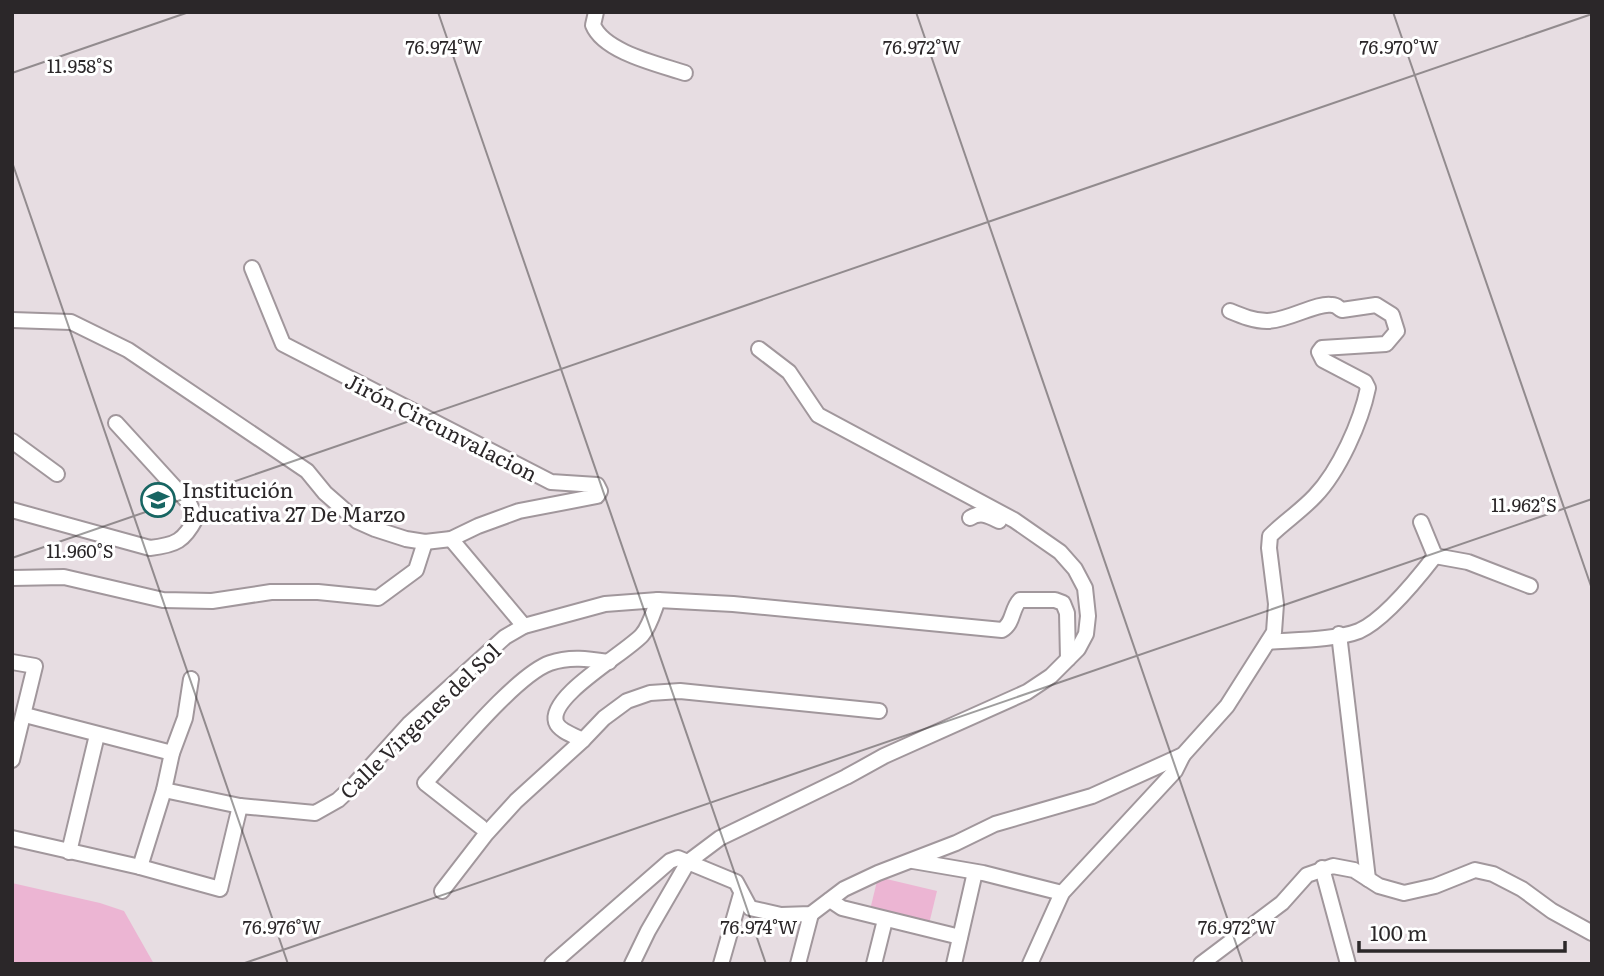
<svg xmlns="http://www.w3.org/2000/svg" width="1604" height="976" viewBox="0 0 1604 976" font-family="Literata,serif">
<rect width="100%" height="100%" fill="#e7dde2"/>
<g fill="#ecb5d3">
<path d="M878,877L937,891L929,924L870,910Z"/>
<path d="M12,883L100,903L124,911L154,964H12Z"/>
</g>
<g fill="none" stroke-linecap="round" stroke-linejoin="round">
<g stroke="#a1979c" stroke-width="18">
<g id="street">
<path d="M596,12L593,25C604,52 658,64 685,73"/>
<path d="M12,320L71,322L128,350L307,471L325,493L357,521L375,529L406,539L425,542L451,539L478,526L519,511L597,496L600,491L597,485L551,482L283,344L252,268"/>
<path d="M12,441L57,474"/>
<path d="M12,510L150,548C176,545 184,541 196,518L189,503L116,423"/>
<path d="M970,518C981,511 989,516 999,521"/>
<path d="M451,539L524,626"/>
<path d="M1435,556L1468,562L1530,586"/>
<path d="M12,578L64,577L163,600L212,601L271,592H318L378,598L416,570L425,542"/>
<path d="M1339,634L1368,879"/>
<path d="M1268,642C1293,640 1336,640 1359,631C1384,620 1418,578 1435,556L1421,522"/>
<path d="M12,662L35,666L12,760"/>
<path d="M25,715L172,753"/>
<path d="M583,740C575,736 559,731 556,722C548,696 626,653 642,635C650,626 654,610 658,600"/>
<path d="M164,790L240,806L315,813L338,800L352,787L409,724L505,637L524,626L605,604L658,600L733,604L1002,630C1014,623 1011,609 1020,600H1055L1063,603L1067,613L1068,659"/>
<path d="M481,827L425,783C452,754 516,675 550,663C570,656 589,659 609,662"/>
<path d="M12,838L140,867L220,889L240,806"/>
<path d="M69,852L97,735"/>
<path d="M913,861L983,873L1062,893"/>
<path d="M140,867L164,790L172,753L185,718L191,679"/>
<path d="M1322,868L1348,964"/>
<path d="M442,891L486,834L516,801L583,740L604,718L627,701L650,693L680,691L879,711"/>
<path d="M830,900L842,908L960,937"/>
<path d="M552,964L670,861L678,858L736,882L750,908L781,915L811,914L844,889L878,873L956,843L995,824L1092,796L1183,755L1227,706L1274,632L1276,604L1269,548L1270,536C1284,522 1301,511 1315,496C1339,471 1361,422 1368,388L1365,382L1323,360L1319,352L1322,348L1386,344L1397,331L1392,315L1376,305L1342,310C1338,308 1337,305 1332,305C1317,302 1288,321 1267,321C1254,321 1242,316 1230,311"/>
<path d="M632,964L648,931L688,862L720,838L846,777L884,756L1027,692L1051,676L1078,649L1086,634L1088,616L1085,588L1075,569L1060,552L1014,520L818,415L789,372L759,349"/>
<path d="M721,964L741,894"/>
<path d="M798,964L811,914"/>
<path d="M874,964L885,920"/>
<path d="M954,964L975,872"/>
<path d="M1030,964L1062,893L1175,771L1183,755"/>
<path d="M1201,964L1282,903L1307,875L1333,866L1354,870L1379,886L1404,893L1435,886L1475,870L1493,874L1522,889L1552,911L1592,933"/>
</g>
</g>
<use href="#street" stroke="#fff" stroke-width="14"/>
</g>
<path fill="none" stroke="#2b2729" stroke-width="2" stroke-opacity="0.45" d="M438,12L766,964M916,12L1243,964M1393,12L1592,589M12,73L189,12M12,162L288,964M12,558L1592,14M242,964L1592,499"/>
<defs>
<g id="school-ring" transform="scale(1.75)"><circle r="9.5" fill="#fff" stroke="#176562" stroke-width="1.5"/><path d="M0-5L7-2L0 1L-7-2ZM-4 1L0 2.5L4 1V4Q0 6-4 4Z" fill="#176562"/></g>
</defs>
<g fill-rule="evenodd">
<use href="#school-ring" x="158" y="500"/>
</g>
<g text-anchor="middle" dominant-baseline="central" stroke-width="6" stroke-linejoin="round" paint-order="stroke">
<g font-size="21" fill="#2b2729" stroke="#fff">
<text transform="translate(442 426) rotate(27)">Jirón Circunvalacion</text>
<text transform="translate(419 720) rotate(-44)">Calle Virgenes del Sol</text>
</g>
<g font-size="21" fill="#2b2729" stroke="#fff" text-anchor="start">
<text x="182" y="488">Institución<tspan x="182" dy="24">Educativa 27 De Marzo</tspan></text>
</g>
</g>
<g font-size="18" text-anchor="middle" fill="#2b2729" stroke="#fff" stroke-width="6" stroke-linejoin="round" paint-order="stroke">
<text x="1399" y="54">76.970°W</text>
<text x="444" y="54">76.974°W</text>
<text x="922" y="54">76.972°W</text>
<text x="80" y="73">11.958°S</text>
<text x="1524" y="512">11.962°S</text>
<text x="80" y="558">11.960°S</text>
<text x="282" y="934">76.976°W</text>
<text x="759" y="934">76.974°W</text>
<text x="1237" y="934">76.972°W</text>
</g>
<rect width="1604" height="976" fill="none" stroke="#2b2729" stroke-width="28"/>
<path d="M1359 941v10h206v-10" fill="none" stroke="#2b2729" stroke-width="3.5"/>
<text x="1370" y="941" font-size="21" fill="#2b2729" stroke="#ffffff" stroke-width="5" paint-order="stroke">100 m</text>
</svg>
